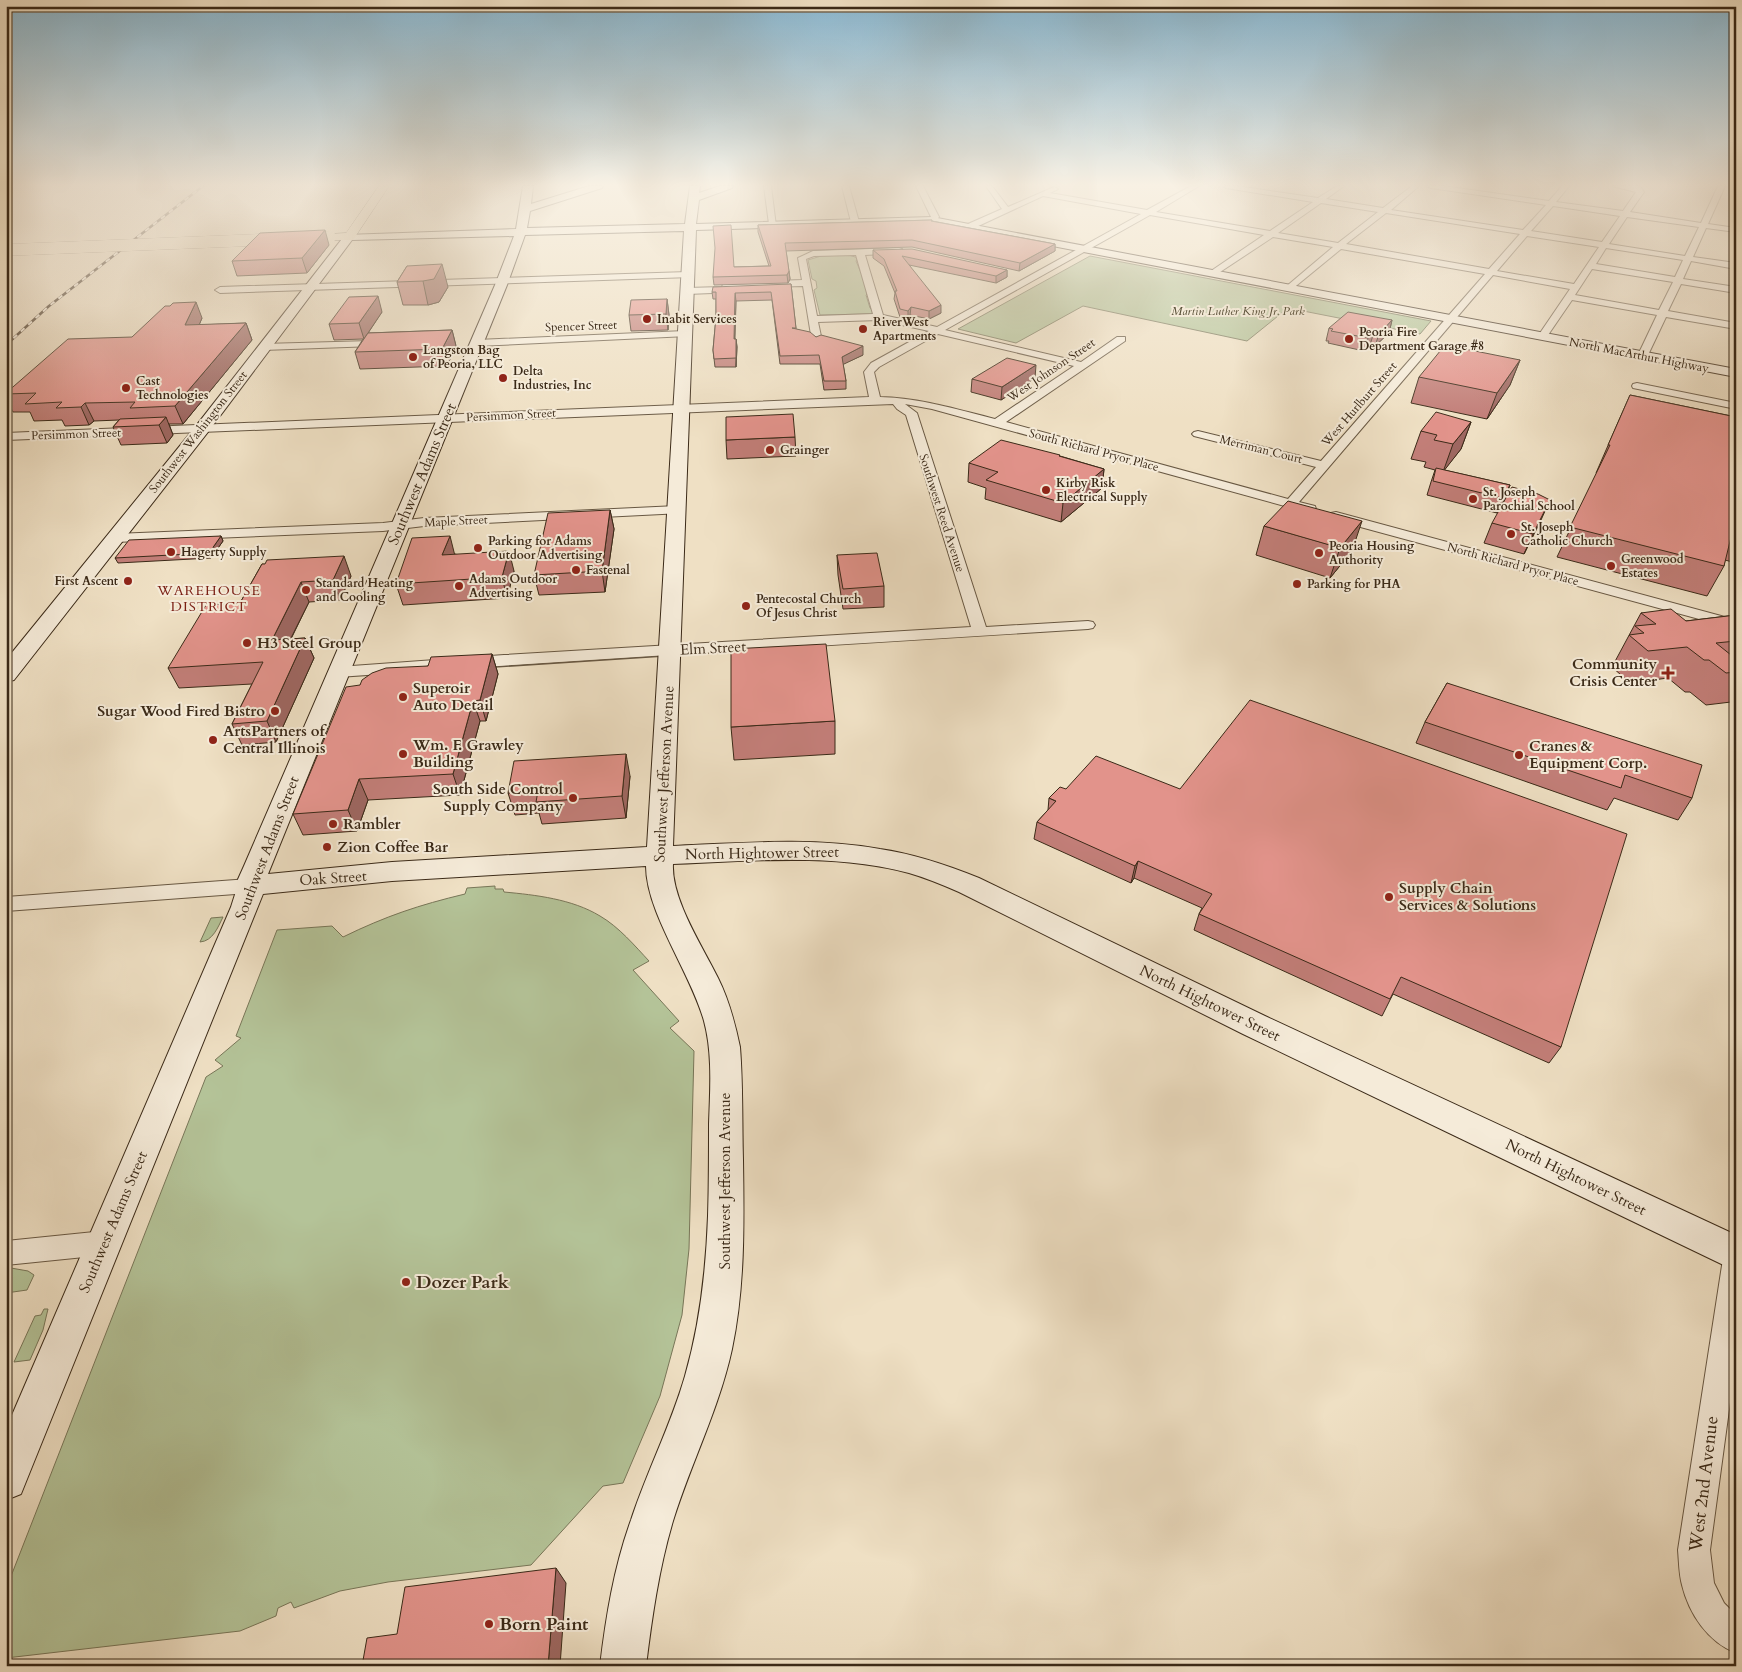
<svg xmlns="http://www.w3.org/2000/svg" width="1742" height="1672" viewBox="0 0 1742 1672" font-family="Cardo,serif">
<rect width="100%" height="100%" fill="#efe0c4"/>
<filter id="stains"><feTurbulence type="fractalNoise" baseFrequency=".004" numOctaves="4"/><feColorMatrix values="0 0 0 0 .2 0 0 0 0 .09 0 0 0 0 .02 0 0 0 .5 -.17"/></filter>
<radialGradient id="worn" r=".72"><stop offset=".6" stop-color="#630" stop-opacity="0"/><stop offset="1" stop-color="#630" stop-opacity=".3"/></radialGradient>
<g fill="#b4c398" stroke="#787658">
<path d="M849,255L858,258L856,261L869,292L866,295L870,308L874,312L871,314L820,315L814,290L817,288L816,281L812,279L808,260L821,256Z"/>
<path d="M1090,256L1431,321L1420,334L1288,308L1247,341L1083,306L1016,343L958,329Z"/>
<path d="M495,886V889H503L504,892C536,895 572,899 600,916C619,927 635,946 649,961L633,970L679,1021L670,1028L694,1051L689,1249L682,1315L660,1396L623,1483L603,1486L531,1565L388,1582L340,1591L294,1608L291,1602L278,1608L276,1616L240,1631L6,1658V1589L206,1077L223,1066L215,1060L241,1038L236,1036L277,930L332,926L343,937C386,916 419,905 465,894L467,888Z"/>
<path d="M223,917C218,927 213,941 200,942L211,918Z"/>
<path d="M11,1268L28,1271L34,1275L27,1290L6,1293V1279Z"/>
<path d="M44,1309H48L43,1330L30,1360L14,1362L35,1316L41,1315Z"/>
</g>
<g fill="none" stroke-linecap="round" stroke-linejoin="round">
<g stroke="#685843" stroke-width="2">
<g id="street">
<path d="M764,186H771L776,226L769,224Z"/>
<path d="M842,186H849L859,222L858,224L851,222Z"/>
<path d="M916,186H923L939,217L935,222L928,220L931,217Z"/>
<path d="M986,186H992L1008,207L1054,187L1058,189L1050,193L1147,210L1191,186H1199L1156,212L1270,231L1313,202L1226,188L1223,186H1237L1318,198L1337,186H1344L1326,199L1383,208L1412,186H1419L1391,210L1523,230L1546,205L1431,188L1427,186H1443L1549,201L1562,186H1569L1556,202L1623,211L1636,192L1612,186H1640L1644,192L1630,212L1701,223L1718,186H1725L1708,224L1736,228V232L1706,228L1693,257L1736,263V269L1691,261L1683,279L1736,287V293L1681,284L1668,311L1736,323V329L1666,317L1648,355L1643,358L1638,355L1657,315L1572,300L1546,338L1543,339L1538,336L1570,289L1493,275L1299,502L1315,506L1316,509L1310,513L932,409L905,404L917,413L986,627L1088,621L1093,622L1095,625L1093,628L1088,629C838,645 588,659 338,677L332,675L330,672L332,669L338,667L504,655L971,627L906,415L897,409L893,404L6,440V433L869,397L864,372L871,363L929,331L879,320L818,322L822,341L817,344L812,341L803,286L742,288L741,291L738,292L687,294L682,291L687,288L722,287L723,284L726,283L802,280L798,258L813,251L899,248L902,249V253L865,255L883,315L937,327L1141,214L1043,196L974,228H968V224L1002,209ZM1321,203L1378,212L1338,243L1278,233ZM1553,206L1620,216L1602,242L1531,231ZM1386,213L1520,234L1489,269L1346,244ZM1150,215L1264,235L1211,271L1210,273L1214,276L1273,237L1333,247L1288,285L1287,287L1291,290L1341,249L1485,274L1321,461L1198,431L1194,432L1192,434L1194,436L1316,467L1288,499L1006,422L1125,341V337H1117L1081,362L945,330ZM1627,217L1699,227L1685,256L1609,244ZM1527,236L1599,247L1574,284L1497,271ZM1606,248L1683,260L1675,277L1596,264ZM856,255L873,314L817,316L806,259L814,256ZM1592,269L1673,282L1659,310L1575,295ZM938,334L1074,366L995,419C956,409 920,398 880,397L874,372L879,367Z"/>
<path d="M688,272L691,273V277L220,293L215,290L220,287Z"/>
<path d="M685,331L690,334L688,336L477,346L472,343L477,340Z"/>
<path d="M371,341L376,344L375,346L263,350L258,347L263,344Z"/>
<path d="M1637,383L1736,403V409L1633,388L1632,386L1633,384Z"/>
<path d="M677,506L682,507L683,510L682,513L424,526L383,531L115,542L108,538L115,534L383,523L424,518Z"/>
<path d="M1336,512L1736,620V629L1331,519L1329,516L1331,513Z"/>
<path d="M249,879L256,881L259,886L256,891L249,893L6,911V897Z"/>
<path d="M104,1231L113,1234L117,1243L113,1252L104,1255L6,1265V1241Z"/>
<path d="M1736,1247V1358L1710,1550L1714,1583L1724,1603L1736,1615V1653C1708,1642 1689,1614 1682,1585C1679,1574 1679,1561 1678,1550L1723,1259L1727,1250Z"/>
</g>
</g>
<g stroke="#3b2a18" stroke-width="2">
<path id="secondary" d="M523,186H533L531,204L589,186H603L602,188L530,211L527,228L685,224L690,186H700L699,193L720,186H733L732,188L699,200L696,224L932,217L1736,369V377L932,223L696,230L673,846C742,843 812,837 880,849C914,854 947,865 979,878L1265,1016L1736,1235V1271L1243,1034L959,892C943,885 926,878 909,873C833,853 750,861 673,864C671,899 703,947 718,978C729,1000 735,1023 740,1047C743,1085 742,1123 743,1160C744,1223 745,1287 732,1349C719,1409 691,1463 673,1521C659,1568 652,1617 646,1666H600C606,1616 614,1567 631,1520C647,1471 671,1425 685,1376C700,1324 706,1270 708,1216C709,1185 709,1155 709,1124C710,1091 713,1054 704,1021C691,973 646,913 646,866L392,881L263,894L21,1494L6,1500V1429L231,907L237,888L235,886L244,866L495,285L514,236L352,240L208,432L14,680L6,682V660L196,426L345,235L516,229ZM684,231L647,847L392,862L268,874L507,285L525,235Z"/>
</g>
<g stroke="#3b2a18" stroke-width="1">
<path id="primary" d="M379,186H389L353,240H326L324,237L326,234L346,233Z"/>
</g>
<use href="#street" fill="#f5ebd9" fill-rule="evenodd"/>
<use href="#secondary" fill="#f5ebd9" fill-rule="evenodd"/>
<use href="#primary" fill="#efe0c4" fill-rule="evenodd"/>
<g stroke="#3b2a18" stroke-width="2.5">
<path id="rail" d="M6,345L49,306L203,186"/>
</g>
<use href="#rail" stroke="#f5ebd9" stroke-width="2" stroke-dasharray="5" stroke-linecap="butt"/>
<g stroke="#3b2a18" stroke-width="12" stroke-linecap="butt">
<path id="primary-bridge" d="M6,250L330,237"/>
</g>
<use href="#primary-bridge" stroke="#efe0c4" stroke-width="12"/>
</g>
<g fill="#c27e78" stroke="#3b2a18">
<path d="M932,220V221L1055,244V251L1019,271L912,247L786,251L790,279L788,283L714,285L713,277L734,267L769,266L758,232V225Z"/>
<path d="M329,245L307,273L237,276L232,261Z"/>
<path d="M873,250L1007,270V277L996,283L909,265L941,313L929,319L910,315L908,319L900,317L894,299L895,293L884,266L873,258Z"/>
<path d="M407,266L448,287L439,302L428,305H403L397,282Z"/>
<path d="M791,284L796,329L816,337L863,355L843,364L846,381V389L824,390L820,364H780L772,300L736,301L735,339H736L737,347L736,367H715L713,350L716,317V299H713L712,292Z"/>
<path d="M667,299L669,315L668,330L631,331L629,315Z"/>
<path d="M382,312L368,333L452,330L456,346L447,366L360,369L355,352L363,339L334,340L329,324Z"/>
<path d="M202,318L199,325L246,323L252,340L183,424H169L173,435L167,443L121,445L113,427L119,420L94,421L89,425L65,426L62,420L34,421L30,412H13L6,399V393Z"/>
<path d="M1392,320L1389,333L1375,346L1370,345L1364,351L1328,343L1329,341H1326L1329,328Z"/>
<path d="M1520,360L1510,385L1487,419L1411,403L1419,377Z"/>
<path d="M1035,378L1001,400L971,392L972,379Z"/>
<path d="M1630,395L1736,417V563L1725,560L1724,566L1707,596L1557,557L1597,473H1596Z"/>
<path d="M1471,422L1461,449L1444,470L1510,485L1504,500L1497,513L1427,495L1431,482L1435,470L1424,467L1426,462L1411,459L1421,431Z"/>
<path d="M795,437L796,456L727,459L726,440Z"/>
<path d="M1060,456L1104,469L1102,488L1061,522L985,499L986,488L968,482L969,463Z"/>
<path d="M610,510L614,529L605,592L539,595L534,575Z"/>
<path d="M1541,520L1524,554L1484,543L1492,523Z"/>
<path d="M1264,526L1352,551L1330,578L1256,555Z"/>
<path d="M221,536L223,541L211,558L118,563L115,558Z"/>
<path d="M455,554L514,571L507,598L403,605L396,584Z"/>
<path d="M837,555L884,586V607L843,609L838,575Z"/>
<path d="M262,564L351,576L340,600L309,602L291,639L305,638L314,658L276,742L242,745L232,724L252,684L179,688L168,668L240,603Z"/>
<path d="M1641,613L1686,621L1736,615V694L1731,702L1706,705L1690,692H1685L1668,678L1630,683L1612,667Z"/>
<path d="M492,654L498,674L486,721H480L460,795L368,800L357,831L303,835L293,814L360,685L428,666Z"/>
<path d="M1447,683L1692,798L1678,820L1614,798L1607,810L1416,743L1425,722Z"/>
<path d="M835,721V754L734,760L731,727Z"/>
<path d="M630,776L626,818L542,824L539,813L515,815L508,793Z"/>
<path d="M1049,798L1561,1047L1549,1063L1393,994L1382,1016L1194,930L1199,914L1202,908L1134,878L1131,883L1034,839L1037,822L1048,810Z"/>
</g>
<g fill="#9e6761" stroke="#3b2a18">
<path d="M325,230L329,245L307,273L302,258Z"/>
<path d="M1055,244V251L1019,271L1020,263Z"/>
<path d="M442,264L448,287L439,302L428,305L423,281Z"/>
<path d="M1007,270V277L996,283V276Z"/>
<path d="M789,271L790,279L788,283L787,275Z"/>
<path d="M735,293L736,301L734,348V339Z"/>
<path d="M378,296L382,312L364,339L359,323Z"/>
<path d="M667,299L669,315L668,330L666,314Z"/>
<path d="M196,302L202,318L192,342L185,325Z"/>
<path d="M941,305V313L929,319V311Z"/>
<path d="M911,307L910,315L908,319V311Z"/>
<path d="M1392,320L1389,333L1375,346L1379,334Z"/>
<path d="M246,323L252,340L183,424L175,406Z"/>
<path d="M452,330L456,346L447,366L442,349Z"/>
<path d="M1374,332L1370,345L1364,351L1368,338Z"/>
<path d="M736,339L737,347L736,367Z"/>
<path d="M863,346V355L842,365V357Z"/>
<path d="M1520,360L1510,385L1487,419L1497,393Z"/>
<path d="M1036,365L1035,378L1001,400L1002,387Z"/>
<path d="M85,403L94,421L89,425L81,407Z"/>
<path d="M166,417L173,435L167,443L159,425Z"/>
<path d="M1471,422L1461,449L1443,472L1453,444Z"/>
<path d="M1104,469L1102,488L1061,522L1063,503Z"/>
<path d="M1510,485L1504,500L1497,513L1502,498Z"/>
<path d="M1550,500L1541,520L1524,554L1533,534Z"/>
<path d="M610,510L614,529L605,592L602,571Z"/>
<path d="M1362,521L1352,551L1330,578L1340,548Z"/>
<path d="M221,536L223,541L211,558L209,553Z"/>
<path d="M450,536L455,556L442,555Z"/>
<path d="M509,551L514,571L507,598L502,577Z"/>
<path d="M344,556L351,576L340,600L333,580Z"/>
<path d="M301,582L309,602L280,660L272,640Z"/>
<path d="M305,638L314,658L276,742L267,721Z"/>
<path d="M492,654L498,674L486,721L480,700Z"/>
<path d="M473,701L480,721L460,795L453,774Z"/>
<path d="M626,754L630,776L626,818L622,796Z"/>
<path d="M359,779L368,800L357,831L348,810Z"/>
<path d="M1138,861L1134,878L1131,883L1135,866Z"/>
<path d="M556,1568L566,1583L560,1666H548Z"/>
</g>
<g fill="#e2938b" stroke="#3b2a18">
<path d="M932,220L931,221L1055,244L1020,263L912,240L785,243L789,271L787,275L713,277L715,248L713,226L731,225L734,267L771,266L758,225Z"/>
<path d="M325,230L302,258L232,261L260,233Z"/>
<path d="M912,249L1007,270L996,276L902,256L941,305L929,311L911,307L908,311L900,309L895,291H897L884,259L873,250Z"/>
<path d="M442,264L434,279L423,281L397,282L407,266Z"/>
<path d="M791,284L796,328H792L810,332L816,337L821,335L863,346L842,357L846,381H824L819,355L780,356L771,292L735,293L734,339H736V358L714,359L713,350L716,317V292H712L713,287Z"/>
<path d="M378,296L359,323L329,324L349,297Z"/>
<path d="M667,299L666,314L629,315L631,300Z"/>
<path d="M196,302L185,325L246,323L175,406L130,408L135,402L85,403L81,407L56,408L62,402L25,404L36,393L6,394V393L68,339L132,337L165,306H170L173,303Z"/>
<path d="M1348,312L1392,320L1379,334L1374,332L1368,338L1331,331L1333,329L1329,328Z"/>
<path d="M452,330L442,349L355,352L368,333Z"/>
<path d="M1445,345L1520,360L1497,393L1419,377Z"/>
<path d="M1007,358L1036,365L1002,387L972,379Z"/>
<path d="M1630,395L1736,417V529H1733L1724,566L1570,527L1610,445H1608Z"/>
<path d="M1436,412L1471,422L1453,444L1434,440L1437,435L1421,431Z"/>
<path d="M793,414L795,437L726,440V417Z"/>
<path d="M166,417L159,425L113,427L120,419Z"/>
<path d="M1001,440L1060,455L1059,456L1104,469L1063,503L986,480L998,472L969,463Z"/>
<path d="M1436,468L1510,485L1502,498L1433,481Z"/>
<path d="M1512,487L1538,494L1550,500L1533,534L1492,523Z"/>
<path d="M1288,501L1362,521L1340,548L1264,526Z"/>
<path d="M610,510L602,571L534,575L548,513Z"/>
<path d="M221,536L209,553L115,558L129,540Z"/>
<path d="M450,536L442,555L509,551L502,577L396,584L412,538Z"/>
<path d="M877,553L884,586L843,589L837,555Z"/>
<path d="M344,556L333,580L301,582L272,640L305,638L267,721L232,724L263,662L168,668L206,605L240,603L262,564H265L267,560Z"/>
<path d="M1671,609L1686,621L1736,615V641L1716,643L1736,659V672L1726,673L1709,660H1704L1687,647L1648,651L1629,635L1644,633L1635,626L1656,624L1641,613Z"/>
<path d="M826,644L835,721L731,727V649Z"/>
<path d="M492,654L480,700L473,701L453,774L359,779L348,810L293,814L346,687L360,685L362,680L372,673L386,668L428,666L431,657Z"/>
<path d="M1447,683L1702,765L1692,798L1625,775L1621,788L1425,722Z"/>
<path d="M1250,700L1627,834L1561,1047L1401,977L1390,999L1199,914L1212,894L1138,861L1135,866L1037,822L1056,801L1049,798L1060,787L1066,789L1096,756L1180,789Z"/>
<path d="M626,754L622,796L536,802L538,791L508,793L514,761Z"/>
<path d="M556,1568L548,1666H362L367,1638L397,1634L405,1587Z"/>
</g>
<linearGradient id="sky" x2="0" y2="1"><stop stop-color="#89b8d2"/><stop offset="0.44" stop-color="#f8f1e4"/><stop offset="1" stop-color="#f8f1e4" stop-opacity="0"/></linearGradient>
<rect width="1742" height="420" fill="url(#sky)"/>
<g fill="#8f2418" stroke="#f5ebd9" stroke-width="2">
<circle cx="647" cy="319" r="5"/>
<circle cx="863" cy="329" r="5"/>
<circle cx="1349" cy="339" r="5"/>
<circle cx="413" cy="357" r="5"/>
<circle cx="503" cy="378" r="5"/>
<circle cx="126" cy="388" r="5"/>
<circle cx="770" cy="450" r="5"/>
<circle cx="1046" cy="490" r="5"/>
<circle cx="1473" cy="499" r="5"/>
<circle cx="1511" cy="534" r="5"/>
<circle cx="478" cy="548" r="5"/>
<circle cx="171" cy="552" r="5"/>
<circle cx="1319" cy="553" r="5"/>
<circle cx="1611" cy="566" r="5"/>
<circle cx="576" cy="570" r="5"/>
<circle cx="128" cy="581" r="5"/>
<circle cx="1297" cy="584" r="5"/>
<circle cx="459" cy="586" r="5"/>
<circle cx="306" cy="590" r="5"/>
<circle cx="746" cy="606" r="5"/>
<circle cx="247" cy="643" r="5"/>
<path d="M1665.5 665.5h5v5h5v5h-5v5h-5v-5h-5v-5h5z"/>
<circle cx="403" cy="697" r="5"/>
<circle cx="275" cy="711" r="5"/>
<circle cx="213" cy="740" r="5"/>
<circle cx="403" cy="754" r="5"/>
<circle cx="1519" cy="755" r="5"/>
<circle cx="573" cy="798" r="5"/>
<circle cx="333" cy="824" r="5"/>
<circle cx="327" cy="847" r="5"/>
<circle cx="1389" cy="897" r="5"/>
<circle cx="406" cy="1282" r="5"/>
<circle cx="489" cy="1624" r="5"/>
</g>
<g text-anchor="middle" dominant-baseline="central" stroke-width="4" stroke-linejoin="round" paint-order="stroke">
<g font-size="12" font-style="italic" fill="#595038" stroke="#f5ebd9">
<text x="1238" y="311">Martin Luther King Jr. Park</text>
</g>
<g font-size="12" font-weight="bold" fill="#3b2a18" stroke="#f5ebd9" text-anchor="start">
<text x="657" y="319">Inabit Services</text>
<text x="873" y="322">RiverWest<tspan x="873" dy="14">Apartments</tspan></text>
<text x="1359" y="332">Peoria Fire<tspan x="1359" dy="14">Department Garage #8</tspan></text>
<text x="423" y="350">Langston Bag<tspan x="423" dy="14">of Peoria, LLC</tspan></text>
<text x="513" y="371">Delta<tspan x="513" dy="14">Industries, Inc</tspan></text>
<text x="136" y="381">Cast<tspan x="136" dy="14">Technologies</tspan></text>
<text x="780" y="450">Grainger</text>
<text x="1056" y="483">Kirby Risk<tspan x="1056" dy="14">Electrical Supply</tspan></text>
<text x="1483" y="492">St. Joseph<tspan x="1483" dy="14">Parochial School</tspan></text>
<text x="1521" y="527">St. Joseph<tspan x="1521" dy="14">Catholic Church</tspan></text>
<text x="488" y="541">Parking for Adams<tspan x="488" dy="14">Outdoor Advertising</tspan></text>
<text x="1329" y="546">Peoria Housing<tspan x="1329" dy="14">Authority</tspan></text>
<text x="181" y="552">Hagerty Supply</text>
<text x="1621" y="559">Greenwood<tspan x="1621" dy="14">Estates</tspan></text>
<text x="586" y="570">Fastenal</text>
<text x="469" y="579">Adams Outdoor<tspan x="469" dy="14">Advertising</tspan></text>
<text x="118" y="581" text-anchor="end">First Ascent</text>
<text x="316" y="583">Standard Heating<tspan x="316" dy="14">and Cooling</tspan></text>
<text x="1307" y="584">Parking for PHA</text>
<text x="756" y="599">Pentecostal Church<tspan x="756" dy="14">Of Jesus Christ</tspan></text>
</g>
<g font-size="12" fill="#3b2a18" stroke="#f5ebd9">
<text transform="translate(581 326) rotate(-2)">Spencer Street</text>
<text transform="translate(1639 355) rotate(11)">North MacArthur Highway</text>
<text transform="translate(1051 370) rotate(-34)">West Johnson Street</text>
<text transform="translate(1359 404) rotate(-49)">West Hurlburt Street</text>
<text transform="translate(511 415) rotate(-3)">Persimmon Street</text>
<text transform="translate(198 432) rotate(-52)">Southwest Washington Street</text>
<text transform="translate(76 434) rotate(-2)">Persimmon Street</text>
<text transform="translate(1261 449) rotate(14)">Merriman Court</text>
<text transform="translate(1094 450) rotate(15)">South Richard Pryor Place</text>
<text transform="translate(942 513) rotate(72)">Southwest Reed Avenue</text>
<text transform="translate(456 521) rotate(-3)">Maple Street</text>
<text transform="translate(1513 564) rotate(15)">North Richard Pryor Place</text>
</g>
<g font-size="14" letter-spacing="1" fill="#7a1f14" stroke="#f5ebd9">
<text x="209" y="590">WAREHOUSE<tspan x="209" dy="16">DISTRICT</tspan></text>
</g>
<g font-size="15" fill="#3b2a18" stroke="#f5ebd9">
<text transform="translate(422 474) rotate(-67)">Southwest Adams Street</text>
<text transform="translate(713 648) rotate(-3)">Elm Street</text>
<text transform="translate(664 774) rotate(-87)">Southwest Jefferson Avenue</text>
<text transform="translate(267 848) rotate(-69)">Southwest Adams Street</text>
<text transform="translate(762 853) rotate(-1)">North Hightower Street</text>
<text transform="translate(333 878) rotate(-4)">Oak Street</text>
<text transform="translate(1210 1003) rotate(26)">North Hightower Street</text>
<text transform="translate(1576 1177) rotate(26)">North Hightower Street</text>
<text transform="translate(725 1181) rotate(-90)">Southwest Jefferson Avenue</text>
<text transform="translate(113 1222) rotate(-67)">Southwest Adams Street</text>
</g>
<g font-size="15" font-weight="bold" fill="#3b2a18" stroke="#f5ebd9" text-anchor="start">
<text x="257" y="643">H3 Steel Group</text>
<text x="1657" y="664" text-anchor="end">Community<tspan x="1657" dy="17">Crisis Center</tspan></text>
<text x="413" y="688">Superoir<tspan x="413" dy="17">Auto Detail</tspan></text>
<text x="265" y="711" text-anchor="end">Sugar Wood Fired Bistro</text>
<text x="223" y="731">ArtsPartners of<tspan x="223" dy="17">Central Illinois</tspan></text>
<text x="413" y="745">Wm. F. Grawley<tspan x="413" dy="17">Building</tspan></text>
<text x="1529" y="746">Cranes &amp;<tspan x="1529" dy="17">Equipment Corp.</tspan></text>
<text x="563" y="789" text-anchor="end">South Side Control<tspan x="563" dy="17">Supply Company</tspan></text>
<text x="343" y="824">Rambler</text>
<text x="337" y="847">Zion Coffee Bar</text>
<text x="1399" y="888">Supply Chain<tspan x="1399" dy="17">Services &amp; Solutions</tspan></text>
</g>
<g font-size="18" font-weight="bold" fill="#3b2a18" stroke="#f5ebd9" text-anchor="start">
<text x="416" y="1282">Dozer Park</text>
<text x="499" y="1624">Born Paint</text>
</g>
<g font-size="18" fill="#3b2a18" stroke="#f5ebd9">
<text transform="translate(1704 1484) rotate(-83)">West 2nd Avenue</text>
</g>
</g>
<rect width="1742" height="1672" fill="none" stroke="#efe0c4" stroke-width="25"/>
<rect x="8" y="8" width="1727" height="1657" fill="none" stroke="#3b2a18" stroke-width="2.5"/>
<rect x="12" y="12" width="1717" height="1647" fill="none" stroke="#3b2a18"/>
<rect width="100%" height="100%" filter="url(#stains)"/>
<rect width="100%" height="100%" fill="url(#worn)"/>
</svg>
